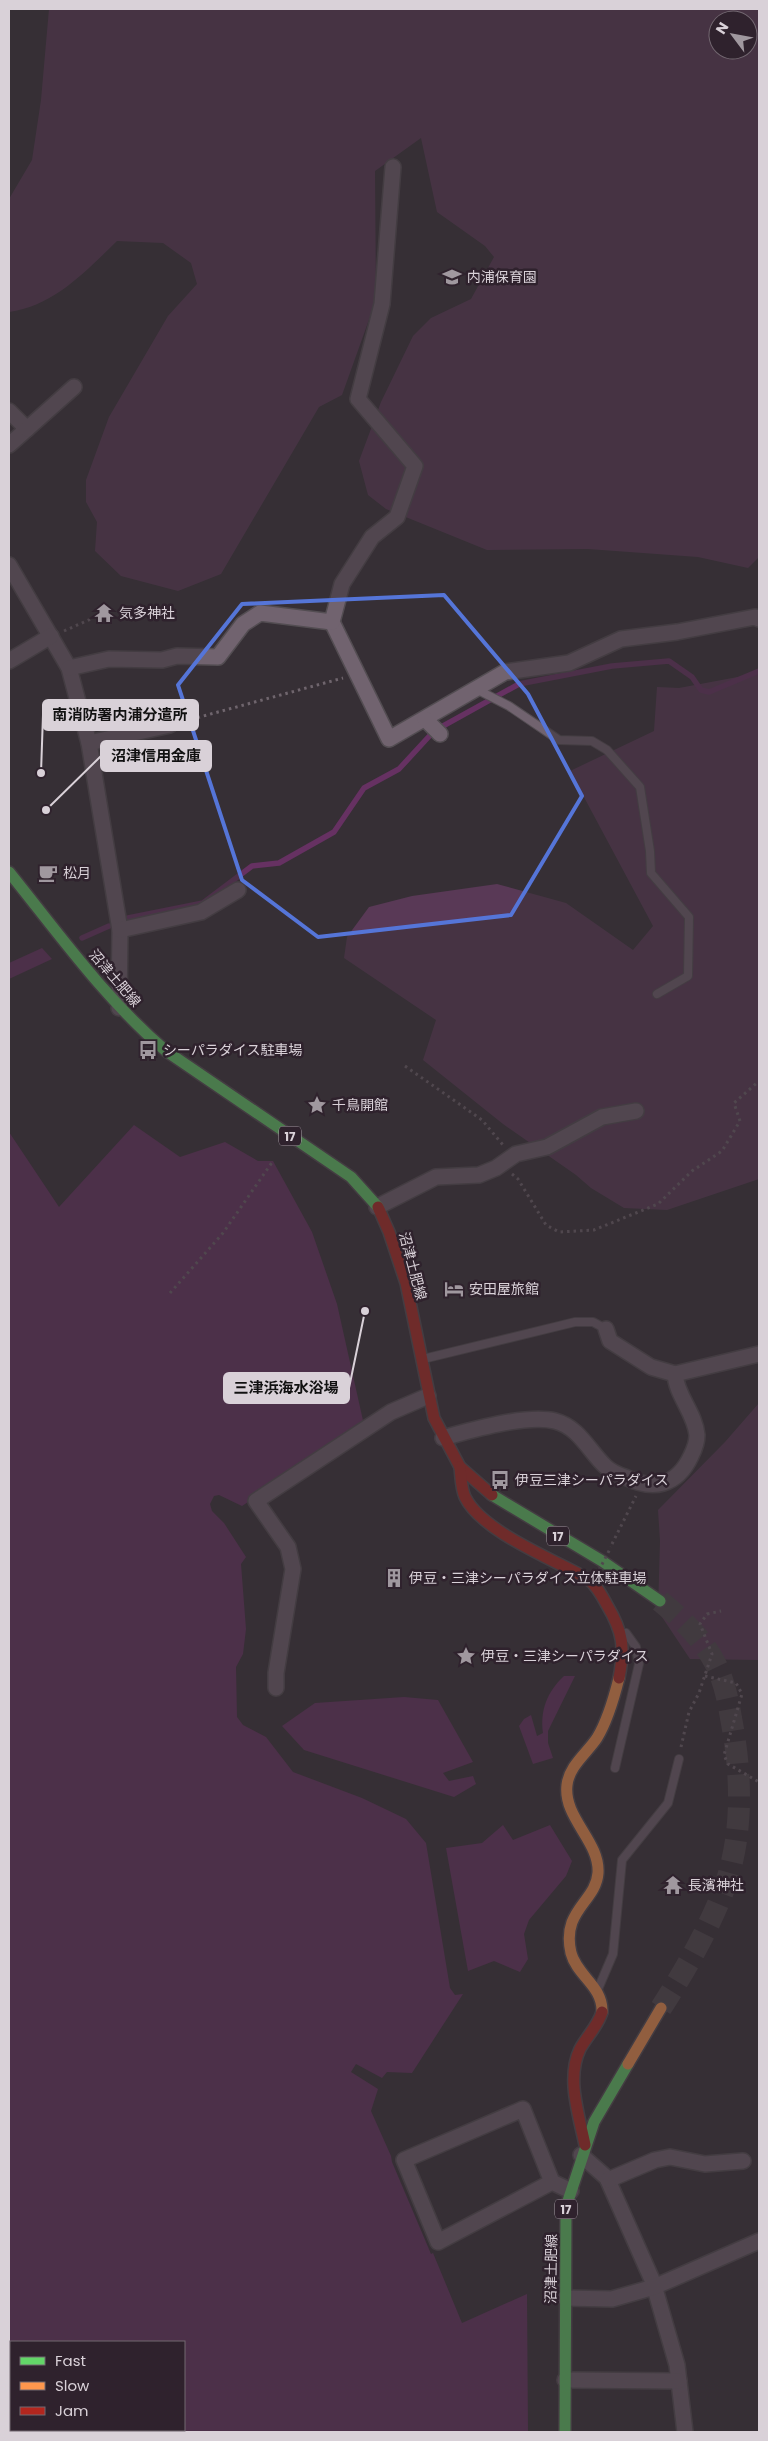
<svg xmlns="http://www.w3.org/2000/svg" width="768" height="2441" viewBox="0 0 768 2441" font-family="Poppins,'Noto Sans JP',sans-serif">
<rect width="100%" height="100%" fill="#362f35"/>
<g fill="#593956" fill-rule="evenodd">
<path d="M49,9H759V557L748,568L698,557L588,549L487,550L386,509L368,495L359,461L381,402L413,336L431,318L471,299L494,257L485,246L437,212L421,138L375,171L376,300L342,395L319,407L221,574L178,591L121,576L95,551L97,522L86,502V480L109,417L168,316L197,284L191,263L163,243L117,241C86,271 54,306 9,312V199L32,160L41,100ZM718,20H748V50H718Z"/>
<path d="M759,673V1179L667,1210L624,1208L591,1188L576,1175L503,1124L423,1060L436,1020L344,958L347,937L369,907L412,896L497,884L566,903L633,950L653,926L570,771L654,731L657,687L679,688Z"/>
<path d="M759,1403V1660L690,1659L658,1611L660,1541L658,1510L725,1442Z"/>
</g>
<g fill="#663162" fill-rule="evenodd">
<path d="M42,948L52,959L9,979V963Z"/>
<path d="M134,1125L180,1157L225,1142L258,1161H273L312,1232L337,1304L364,1425L242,1506L219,1495L214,1496L210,1504L212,1511L224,1523L246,1557L241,1564L246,1629L243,1654L236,1667L237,1717L243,1725L266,1737L293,1772L362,1798L406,1819L426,1843L450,1988L455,1995L463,1994L412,2073L387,2072L382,2078L356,2064L351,2072L378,2089L371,2111L391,2156L392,2162L431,2254L433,2253L462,2323L527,2294L528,2432H9V1132L59,1207ZM11,2342H184V2430H11Z"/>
<path d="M564,1676H575L548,1731V1743L553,1758L533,1764L519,1726L524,1719L531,1715L537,1736L543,1733C540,1710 547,1692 564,1676Z"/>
<path d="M404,1697L438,1700L473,1762L443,1773L449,1781L473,1776L476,1784L454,1797L304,1750L282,1726L315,1703Z"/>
<path d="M503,1825L513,1840L550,1825L572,1861L566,1876L529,1920L524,1934L528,1959L520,1972L494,1961L468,1971L446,1848L482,1843Z"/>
</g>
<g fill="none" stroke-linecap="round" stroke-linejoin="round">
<g stroke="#663162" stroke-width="5.5">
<path d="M128,918L203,903L252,866L279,863L334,832L364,788L399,769L434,731L519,684L612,666L669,661L692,677L701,690L709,692L759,671"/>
<path d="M82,938L109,926"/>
</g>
<path stroke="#4e474d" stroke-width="22" stroke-dasharray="22 11" stroke-linecap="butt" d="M660,1601C682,1619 702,1638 715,1663C724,1680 728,1700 731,1718C742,1776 744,1838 722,1894C706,1934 684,1972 661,2008"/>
<g stroke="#534d52" stroke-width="10">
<g id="lane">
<path d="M476,689L509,706L559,740L592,741L607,750L640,787L650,851L651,873L689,917L688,976L657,994"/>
<path d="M423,1359L575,1322H593L606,1329"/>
<path d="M615,1768L639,1664L636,1647L626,1633"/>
<path d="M598,1989L613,1954L622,1860L668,1803L679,1759"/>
</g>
</g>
<g stroke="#534d52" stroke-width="18">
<g id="street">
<path d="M9,411L27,429L9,445"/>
<path d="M27,429L74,387"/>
<path d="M9,565L69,668L89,743L120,930L119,1008"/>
<path d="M332,622L389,739L505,672L569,663L621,639L677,632L755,617L759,619"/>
<path d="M9,661L51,636"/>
<path d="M69,668L109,659L162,660L177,656L218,657L243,624L260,613L332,622L342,584L372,537L397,517L415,466L358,399L382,304L393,167"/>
<path d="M425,719L440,734"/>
<path d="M89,743L170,725"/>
<path d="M120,930L201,912L238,890"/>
<path d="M377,1207L436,1177L479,1175L496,1168L516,1154L547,1147L602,1117L636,1111"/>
<path d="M606,1329L610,1341L651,1367L675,1374"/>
<path d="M443,1438C471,1430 527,1414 555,1421C579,1427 589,1451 605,1466C610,1471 619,1475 625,1477C653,1491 677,1486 691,1456C694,1450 697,1442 697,1435C695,1413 676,1395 675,1374L759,1354"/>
<path d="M276,1688V1673L293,1569L288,1547L256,1501L391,1412L428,1396"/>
<path d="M581,2155L607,2178L653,2282L677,2365L685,2432"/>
<path d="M608,2180L655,2160L670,2157L705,2164L743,2161"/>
<path d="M552,2182L438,2242L404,2160L523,2109L552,2182L571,2191"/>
<path d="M565,2298L612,2299L654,2287L759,2241"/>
<path d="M565,2380L679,2381"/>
</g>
</g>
<g stroke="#534d52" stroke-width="14">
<g id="fast">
<path d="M9,872C59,934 105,999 166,1051L351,1177L378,1207"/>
<path d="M492,1495L602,1561L660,1601"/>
<path d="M565,2432L566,2207L594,2122L628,2064"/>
</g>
</g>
<g stroke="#534d52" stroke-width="14">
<g id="slow">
<path d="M602,2012C603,1986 577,1976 571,1953C561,1910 596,1902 598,1873C600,1841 563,1818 567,1785C569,1766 587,1753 597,1738C608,1720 614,1698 619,1678"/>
<path d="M628,2064L661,2008"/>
</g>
</g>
<g stroke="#534d52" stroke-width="14">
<g id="jam">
<path d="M378,1207L389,1232L406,1283L434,1418L460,1467L492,1495"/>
<path d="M460,1467C461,1477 461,1488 465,1497C482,1532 555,1560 588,1579C597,1586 602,1596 607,1605C623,1632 625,1647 619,1678"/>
<path d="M585,2145C579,2115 566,2078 580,2049C587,2036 598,2026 602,2012"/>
</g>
</g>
<g stroke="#6f656d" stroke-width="3" stroke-dasharray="2.5 4" stroke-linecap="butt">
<path d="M64,631L93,618"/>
<path d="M185,721L343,678"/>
<path d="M405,1066L482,1120L503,1145"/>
<path d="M512,1174L518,1179L546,1225L559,1232L594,1230L658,1204L692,1171L722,1151L740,1121L734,1103L759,1081"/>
<path d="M170,1293L223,1233L273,1161"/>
<path d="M612,1544L636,1496"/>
<path d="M705,1676L736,1683L742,1694L724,1755L728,1764L759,1782"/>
<path d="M681,1747L689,1712L699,1693L712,1654L700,1624L707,1614L721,1611"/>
</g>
<use href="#lane" stroke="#71636f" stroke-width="8"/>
<use href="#street" stroke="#71636f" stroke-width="15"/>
<use href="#fast" stroke="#63d668" stroke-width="11"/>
<use href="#slow" stroke="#ff974d" stroke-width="11"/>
<use href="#jam" stroke="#b3261e" stroke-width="11"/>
<path stroke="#6f656d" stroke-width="3" stroke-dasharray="2.5 4" stroke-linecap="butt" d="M596,1576L611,1547"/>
</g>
<path d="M0 0H768V2441H0ZM444,595L528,694L582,796L511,915L318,937L242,880L178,685L242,604Z" fill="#362f35" fill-opacity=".55" fill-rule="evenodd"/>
<path fill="none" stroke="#5575d8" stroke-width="4" stroke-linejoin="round" d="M444,595L528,694L582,796L511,915L318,937L242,880L178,685L242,604Z"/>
<defs>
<g id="school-bare" transform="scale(1.5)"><path d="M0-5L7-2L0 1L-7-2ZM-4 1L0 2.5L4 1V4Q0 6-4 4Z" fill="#a0989f" stroke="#2f222d" stroke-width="2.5" paint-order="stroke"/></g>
<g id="temple-bare" transform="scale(1.5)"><path d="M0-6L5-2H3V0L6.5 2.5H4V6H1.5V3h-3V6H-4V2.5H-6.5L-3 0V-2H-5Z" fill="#a0989f" stroke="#2f222d" stroke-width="2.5" paint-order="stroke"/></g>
<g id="cafe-bare" transform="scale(1.5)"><path d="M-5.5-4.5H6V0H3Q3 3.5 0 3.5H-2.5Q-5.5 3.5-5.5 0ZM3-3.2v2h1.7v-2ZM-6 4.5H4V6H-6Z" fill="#a0989f" stroke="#2f222d" stroke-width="2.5" paint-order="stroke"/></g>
<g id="bus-bare" transform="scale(1.5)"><path d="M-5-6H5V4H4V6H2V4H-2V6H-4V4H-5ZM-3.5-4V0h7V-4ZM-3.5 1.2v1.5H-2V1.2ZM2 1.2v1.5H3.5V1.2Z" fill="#a0989f" stroke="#2f222d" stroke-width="2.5" paint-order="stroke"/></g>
<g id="sight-bare" transform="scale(1.5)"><path d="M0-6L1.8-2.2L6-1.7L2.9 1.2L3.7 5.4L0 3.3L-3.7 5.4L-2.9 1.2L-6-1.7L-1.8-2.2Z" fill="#a0989f" stroke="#2f222d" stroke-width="2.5" paint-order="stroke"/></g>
<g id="hotel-bare" transform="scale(1.5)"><path d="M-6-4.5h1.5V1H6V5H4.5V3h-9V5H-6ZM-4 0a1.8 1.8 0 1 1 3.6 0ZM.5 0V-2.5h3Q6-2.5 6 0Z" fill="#a0989f" stroke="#2f222d" stroke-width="2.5" paint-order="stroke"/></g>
<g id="building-bare" transform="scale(1.5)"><path d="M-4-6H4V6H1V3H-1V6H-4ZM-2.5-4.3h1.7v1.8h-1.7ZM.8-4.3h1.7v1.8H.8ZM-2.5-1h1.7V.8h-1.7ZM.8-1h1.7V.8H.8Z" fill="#a0989f" stroke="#2f222d" stroke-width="2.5" paint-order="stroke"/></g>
</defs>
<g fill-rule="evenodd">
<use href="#school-bare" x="452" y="277"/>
<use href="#temple-bare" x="104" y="613"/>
<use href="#cafe-bare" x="48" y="873"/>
<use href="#bus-bare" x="148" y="1050"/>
<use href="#sight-bare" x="317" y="1105"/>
<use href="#hotel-bare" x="454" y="1289"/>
<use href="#bus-bare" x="500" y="1480"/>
<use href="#building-bare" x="394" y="1578"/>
<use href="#sight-bare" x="466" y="1656"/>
<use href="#temple-bare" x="673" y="1885"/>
</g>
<g text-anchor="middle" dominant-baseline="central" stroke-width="5" stroke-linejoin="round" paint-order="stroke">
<g fill="#2f222d" stroke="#a69ca5" stroke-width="1">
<rect x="279" y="1126.5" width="22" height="19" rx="4"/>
<rect x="547" y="1526.5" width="22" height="19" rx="4"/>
<rect x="555" y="2199.5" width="22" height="19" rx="4"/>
</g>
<g font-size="12" font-weight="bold" fill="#d9d1d8">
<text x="290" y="1136">17</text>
<text x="558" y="1536">17</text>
<text x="566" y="2209">17</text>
</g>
<g font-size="14" fill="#d9d1d8" stroke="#2f222d" text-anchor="start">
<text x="467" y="277">内浦保育園</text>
<text x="119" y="613">気多神社</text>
<text x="63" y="873">松月</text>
<text x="163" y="1050">シーパラダイス駐車場</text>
<text x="332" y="1105">千鳥開館</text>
<text x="469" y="1289">安田屋旅館</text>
<text x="515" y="1480">伊豆三津シーパラダイス</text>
<text x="409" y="1578">伊豆・三津シーパラダイス立体駐車場</text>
<text x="481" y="1656">伊豆・三津シーパラダイス</text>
<text x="688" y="1885">長濱神社</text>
</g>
<g font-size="14" fill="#d9d1d8" stroke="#2f222d">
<text transform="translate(115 978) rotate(49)">沼津土肥線</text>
<text transform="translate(413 1266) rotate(75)">沼津土肥線</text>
<text transform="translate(551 2269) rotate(-89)">沼津土肥線</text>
</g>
</g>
<path fill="none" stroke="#d9d1d8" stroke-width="2" d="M41 773L43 715M46 810L101 756M365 1311L349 1388"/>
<g fill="#d9d1d8" stroke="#2f222d" stroke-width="2">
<circle cx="41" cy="773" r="5"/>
<circle cx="46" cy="810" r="5"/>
<circle cx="365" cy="1311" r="5"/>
</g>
<g fill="#d9d1d8" stroke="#d9d1d8" stroke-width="2">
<rect x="43" y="700" width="155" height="30" rx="5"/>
<rect x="101" y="741" width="110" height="30" rx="5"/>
<rect x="224" y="1373" width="125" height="30" rx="5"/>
</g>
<g font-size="15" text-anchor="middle" font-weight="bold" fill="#111">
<text x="120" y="720">南消防署内浦分遣所</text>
<text x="156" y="761">沼津信用金庫</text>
<text x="286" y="1393">三津浜海水浴場</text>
</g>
<rect width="768" height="2441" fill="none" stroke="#d9d1d8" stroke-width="20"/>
<rect x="10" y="2341" width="175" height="90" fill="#2f222d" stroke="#736871"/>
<rect x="20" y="2357" width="25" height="8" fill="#63d668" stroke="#736871"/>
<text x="55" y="2366" font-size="15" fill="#d9d1d8">Fast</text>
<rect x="20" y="2382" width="25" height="8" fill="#ff974d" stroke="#736871"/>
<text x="55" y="2391" font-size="15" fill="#d9d1d8">Slow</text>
<rect x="20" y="2407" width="25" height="8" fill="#b3261e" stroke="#736871"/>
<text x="55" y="2416" font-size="15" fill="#d9d1d8">Jam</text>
<g transform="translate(733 35) rotate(302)"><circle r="24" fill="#2f222d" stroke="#736871"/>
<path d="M0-4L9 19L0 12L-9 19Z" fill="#a0989f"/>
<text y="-8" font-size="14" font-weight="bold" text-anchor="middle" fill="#d9d1d8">N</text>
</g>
</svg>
